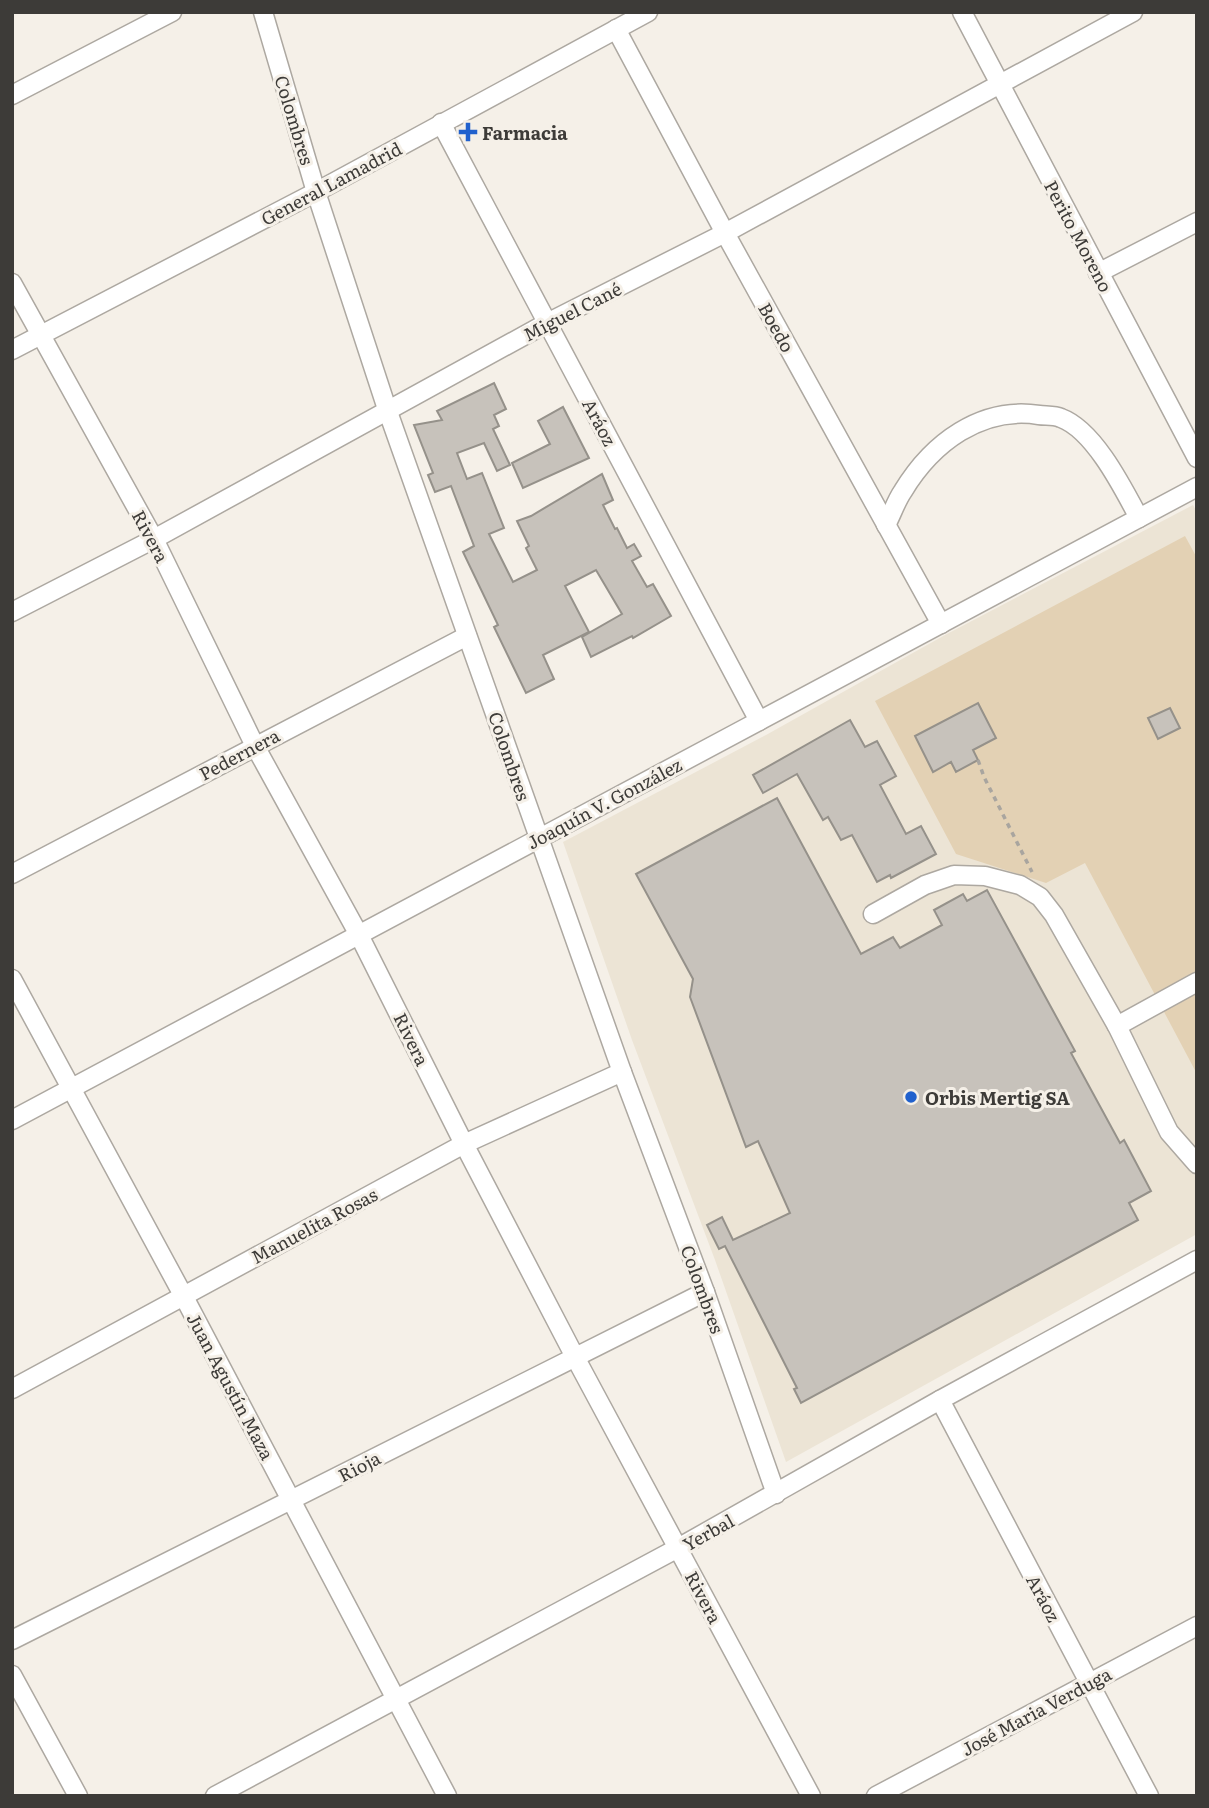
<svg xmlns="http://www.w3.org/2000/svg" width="1209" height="1808" viewBox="0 0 1209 1808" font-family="Literata,serif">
<rect width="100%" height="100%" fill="#f5f0e8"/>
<path fill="#ece4d5" d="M1193,505L1197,512V1234L786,1462L715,1260L632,1040L563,842L766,735L945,635Z"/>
<path fill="#e3d1b4" d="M1185,536L1197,558V1074L1085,863L1046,883L956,854L875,701Z"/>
<g fill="#c7c2bb" stroke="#95918a" stroke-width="2">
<path d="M494,383L506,409L494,415L499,426L493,429L510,465L497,471L484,443L457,453L467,479L482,473L504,528L489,534L513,582L537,570L526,548L529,546L517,521L531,516L602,474L613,500L603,505L615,529L617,528L627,548L634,544L641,556L632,561L647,587L653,584L671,616L633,638L632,636L591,657L582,637L622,614L596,570L565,586L589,632L543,655L554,679L526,693L494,627L498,625L463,552L474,546L451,486L435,492L428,475L433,473L414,425L442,420L437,411Z"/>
<path d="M563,407L589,458L523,488L512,463L550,444L538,421Z"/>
<path d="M978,703L996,738L973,750L978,760L956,772L951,762L933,772L915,736Z"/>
<path d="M1170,708L1180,728L1158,739L1148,718Z"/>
<path d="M850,720L865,747L877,741L896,776L880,785L906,834L921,826L936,854L891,878L890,875L877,882L852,835L841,840L828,817L823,820L797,774L763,793L753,775Z"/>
<path d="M777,798L861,954L893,937L900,948L942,925L934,910L963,894L967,901L987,890L1075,1051L1071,1053L1120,1143L1124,1140L1151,1191L1129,1203L1138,1220L801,1403L794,1389L797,1388L725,1246L719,1249L707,1225L722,1217L733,1240L790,1213L758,1141L746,1147L690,997L693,979L636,874Z"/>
</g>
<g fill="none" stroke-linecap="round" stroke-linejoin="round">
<g stroke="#ada8a1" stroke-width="21">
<g id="minor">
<path d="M263,12L316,192L387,409L622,1072L705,1292L776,1494"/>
<path d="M962,12L1197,458"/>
<path d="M616,29L725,233L941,624"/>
<path d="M12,95L172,12"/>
<path d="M441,123L759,721"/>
<path d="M1098,273L1197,222"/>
<path d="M12,283L154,539L255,746L359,935L464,1144L575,1357L811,1796"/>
<path d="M12,350L316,192L648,12"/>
<path d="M886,525C892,514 896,501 903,491C932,443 981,406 1039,415C1046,416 1054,415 1061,418C1094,430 1123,488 1139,518"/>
<path d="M12,612L154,539L547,323L725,233L1133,12"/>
<path d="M12,874L467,636"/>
<path d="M873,914L925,885L954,875L985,876L1020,885L1040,897L1054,915L1117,1026L1169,1132L1197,1164"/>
<path d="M12,979L183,1295L447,1796"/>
<path d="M1117,1026L1197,982"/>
<path d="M12,1120L1197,487"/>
<path d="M12,1389L464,1144L622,1072"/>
<path d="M940,1400L1149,1796"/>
<path d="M12,1640L705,1292"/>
<path d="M12,1675L78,1796"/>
<path d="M215,1796L678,1548L940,1400L1197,1260"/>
<path d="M876,1796L1197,1626"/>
</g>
</g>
<path stroke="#a9a59f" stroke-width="3.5" stroke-dasharray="5 5" stroke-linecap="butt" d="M978,760L984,777L1032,872"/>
<use href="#minor" stroke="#fff" stroke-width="18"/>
</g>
<g fill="#2161cd" stroke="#f5f0e8" stroke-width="2.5">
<path d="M464.5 121.5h7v7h7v7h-7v7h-7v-7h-7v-7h7z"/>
<circle cx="911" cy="1097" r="7"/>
</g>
<g text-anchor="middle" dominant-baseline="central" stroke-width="6" stroke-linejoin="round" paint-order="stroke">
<g font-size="18" fill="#3d3b38" stroke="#f5f0e8">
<text transform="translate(295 120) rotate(73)">Colombres</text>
<text transform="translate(331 183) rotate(-28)">General Lamadrid</text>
<text transform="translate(1079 236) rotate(62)">Perito Moreno</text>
<text transform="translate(572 311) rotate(-27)">Miguel Cané</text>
<text transform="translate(777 327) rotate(61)">Boedo</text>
<text transform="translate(600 422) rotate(62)">Aráoz</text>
<text transform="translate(151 536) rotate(62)">Rivera</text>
<text transform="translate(239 754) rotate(-28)">Pedernera</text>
<text transform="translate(510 756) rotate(71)">Colombres</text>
<text transform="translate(604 803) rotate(-28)">Joaquín V. González</text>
<text transform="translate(412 1039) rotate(64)">Rivera</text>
<text transform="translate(314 1225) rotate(-28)">Manuelita Rosas</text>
<text transform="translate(703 1289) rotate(70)">Colombres</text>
<text transform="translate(231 1386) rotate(62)">Juan Agustín Maza</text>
<text transform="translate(359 1466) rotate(-27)">Rioja</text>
<text transform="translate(708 1532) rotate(-29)">Yerbal</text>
<text transform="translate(704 1597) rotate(62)">Rivera</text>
<text transform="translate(1044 1598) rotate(62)">Aráoz</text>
<text transform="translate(1036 1711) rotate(-28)">José Maria Verduga</text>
</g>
<g font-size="18" font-weight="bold" fill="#3d3b38" stroke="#f5f0e8" text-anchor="start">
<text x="482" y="132">Farmacia</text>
<text x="925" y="1097">Orbis Mertig SA</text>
</g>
</g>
<rect width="1209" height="1808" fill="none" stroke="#3d3b38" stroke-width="28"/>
</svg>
